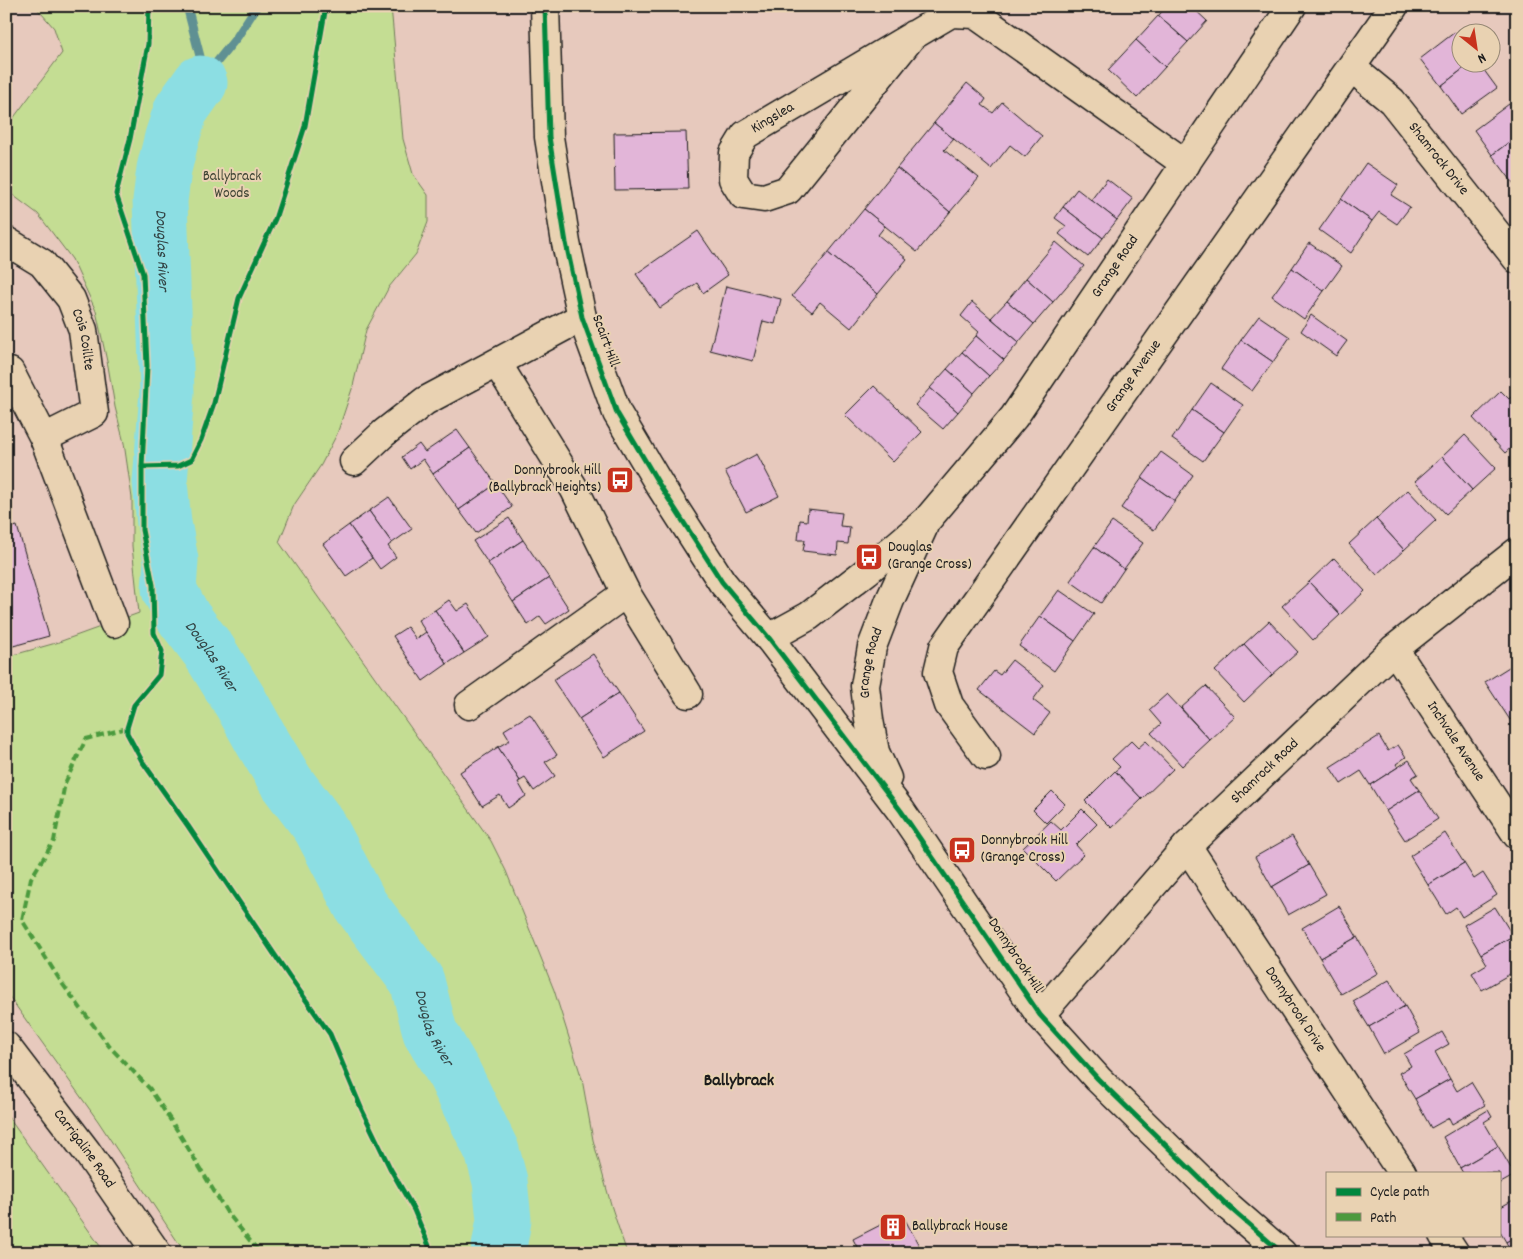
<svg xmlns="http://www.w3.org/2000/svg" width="1523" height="1259" viewBox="0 0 1523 1259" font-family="Dekko,sans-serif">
<rect width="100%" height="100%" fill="#e7c9bd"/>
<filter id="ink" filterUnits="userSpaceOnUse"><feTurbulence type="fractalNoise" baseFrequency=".02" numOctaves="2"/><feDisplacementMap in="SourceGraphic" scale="10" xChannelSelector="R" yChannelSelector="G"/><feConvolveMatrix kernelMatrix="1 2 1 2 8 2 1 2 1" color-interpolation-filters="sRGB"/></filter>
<g filter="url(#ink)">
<g fill="#c4dd93" stroke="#707c58">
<path d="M35,6H391L403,139L413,174L428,195V222L416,254L389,287L366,330L353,386L337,434L321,465L294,505L279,542L491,841L506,871L554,990L582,1079L593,1140L612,1208L627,1253H185L98,1121L6,992V657L56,643L139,613L132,546V498L124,443L115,407L108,366L96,311L72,259L38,214L6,190V128L62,53L54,28Z"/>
<path d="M6,1114L105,1253H6Z"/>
</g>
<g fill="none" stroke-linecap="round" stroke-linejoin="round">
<g stroke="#5f9093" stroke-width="9">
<path d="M187,6L203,68L200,81"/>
<path d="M200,83L237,37L257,6"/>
</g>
<path stroke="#8cdee3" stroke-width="55" id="s1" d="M200,83L181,110L172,137L164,169L160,201L167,392L160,482L164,523L171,560L169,590L184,618L209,651L241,703L262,741L287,783L320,827L361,906L417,981L430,1032L455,1075L492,1151L500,1181L504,1220L498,1253"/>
</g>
<g fill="#e2b5d8" stroke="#1c1c1c">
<path d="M1167,6H1191L1207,21L1188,42L1158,16Z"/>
<path d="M1158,16L1188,42L1165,67L1136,40Z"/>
<path d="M1455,32L1460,39V62H1472L1441,86L1420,59Z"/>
<path d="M1136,40L1165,67L1137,98L1108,70Z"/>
<path d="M1472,62H1478L1497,88L1461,114L1441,86Z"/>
<path d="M967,83L986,99L982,105L993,113L1002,102L1042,136L1025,157L1010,145L991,169L934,123Z"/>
<path d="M1509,104L1517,114V136L1492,155L1474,130Z"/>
<path d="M934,123L954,139L944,150L979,178L950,212L897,168Z"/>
<path d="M686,132L688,189L615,190L614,133Z"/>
<path d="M1517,136V182L1514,184L1492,155Z"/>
<path d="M1366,163L1398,185L1391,195L1410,207L1397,224L1379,212L1372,221L1341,199Z"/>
<path d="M897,168L950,212L917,252L864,209Z"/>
<path d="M1107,179L1133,199L1117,220L1091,200Z"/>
<path d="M1077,189L1117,220L1103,238L1063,207Z"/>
<path d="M1341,199L1372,221L1351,253L1319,230Z"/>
<path d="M1063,207L1103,238L1088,257L1059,234L1066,226L1055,218Z"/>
<path d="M864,209L885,226L878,235L907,259L878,294L828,253Z"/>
<path d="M698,231L728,275L703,293L697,283L660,308L636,274Z"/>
<path d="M1056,242L1084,266L1053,302L1026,278Z"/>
<path d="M1309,243L1342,266L1324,291L1292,268Z"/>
<path d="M828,253L878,294L851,328L820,302L812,312L792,296Z"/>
<path d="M1292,268L1324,291L1304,319L1272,296Z"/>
<path d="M1026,278L1053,302L1034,324L1007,301Z"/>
<path d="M726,286L781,299L775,324L763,321L753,361L710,350Z"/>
<path d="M1007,301L1034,324L1019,342L991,318Z"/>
<path d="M972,302L1019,342L1004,360L976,336L979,332L961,316Z"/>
<path d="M1311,315L1347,341L1336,356L1301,331Z"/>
<path d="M1259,316L1290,337L1273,362L1241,340Z"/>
<path d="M976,336L1004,360L989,376L962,352Z"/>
<path d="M1241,340L1273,362L1252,391L1221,369Z"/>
<path d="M962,352L989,376L974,393L947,369Z"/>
<path d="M947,369L974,393L958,412L930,388Z"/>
<path d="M1211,383L1243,405L1224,432L1192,410Z"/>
<path d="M874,386L922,432L893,462L845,415Z"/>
<path d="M930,388L958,412L943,429L915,405Z"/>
<path d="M1501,391L1509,399L1517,392V442L1505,453L1473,418Z"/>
<path d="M1192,410L1224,432L1203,461L1172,439Z"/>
<path d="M457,430L470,448L433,474L423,459L410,469L402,457L419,444L425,452Z"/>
<path d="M1465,435L1496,468L1472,490L1442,457Z"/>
<path d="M470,448L496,484L459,510L433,474Z"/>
<path d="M1161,452L1193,475L1175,501L1142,478Z"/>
<path d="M757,454L779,496L746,512L725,471Z"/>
<path d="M1442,457L1472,490L1446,514L1415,481Z"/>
<path d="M1142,478L1175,501L1154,530L1121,508Z"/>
<path d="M496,484L512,507L476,533L459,510Z"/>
<path d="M1408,490L1436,520L1404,550L1376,519Z"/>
<path d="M389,497L412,529L392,543L369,511Z"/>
<path d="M808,509L842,513L840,526L850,527L848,544L838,543L837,555L803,551L805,540H798L800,520L807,521Z"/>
<path d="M369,511L392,543L388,546L396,557L380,569L349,525Z"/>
<path d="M509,518L523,540L488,563L473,541Z"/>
<path d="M1376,519L1404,550L1377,575L1349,544Z"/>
<path d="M1112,522L1143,543L1124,569L1094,547Z"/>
<path d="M349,525L372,558L346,576L323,544Z"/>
<path d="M17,526L49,636L6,648V529Z"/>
<path d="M523,540L549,578L513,602L488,563Z"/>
<path d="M1094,547L1124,569L1101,603L1070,581Z"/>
<path d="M1334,558L1365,591L1340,615L1309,582Z"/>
<path d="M549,578L569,609L546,624L540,616L528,625L513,602Z"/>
<path d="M1309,582L1340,615L1313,640L1282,606Z"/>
<path d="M1059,590L1094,614L1075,641L1040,616Z"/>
<path d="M449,600L457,611L468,604L489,637L464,653L435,610Z"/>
<path d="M435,610L464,653L447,664L418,620Z"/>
<path d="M1040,616L1075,641L1054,671L1019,646Z"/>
<path d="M1269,621L1298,652L1272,675L1244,644Z"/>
<path d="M407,627L416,639L426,632L447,664L423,681L393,636Z"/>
<path d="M1244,644L1272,675L1244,702L1215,671Z"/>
<path d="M593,654L619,693L579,719L553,680Z"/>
<path d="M1012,660L1044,685L1033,700L1050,713L1035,733L979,690L994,671L1000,675Z"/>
<path d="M1517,662V715L1510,720L1485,682Z"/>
<path d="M1206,686L1235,717L1210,740L1181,708Z"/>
<path d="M619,693L644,731L604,757L579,719Z"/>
<path d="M1167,694L1210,740L1182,766L1151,733L1161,724L1149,710Z"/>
<path d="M530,714L557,755L545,762L555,776L534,791L525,778L520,781L498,747L510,740L504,730Z"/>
<path d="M1379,736L1388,751L1398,745L1406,757L1396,764L1398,767L1370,785L1361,771L1341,784L1330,767Z"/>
<path d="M1131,741L1138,748L1146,741L1173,769L1142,799L1115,771L1120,767L1112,759Z"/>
<path d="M498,747L520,781L518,782L526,796L508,808L500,795L482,806L460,772Z"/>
<path d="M1409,760L1418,774L1411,778L1419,790L1386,811L1370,785Z"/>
<path d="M1115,771L1142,799L1112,828L1085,801Z"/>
<path d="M1419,790L1438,819L1405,840L1386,811Z"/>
<path d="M1052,791L1065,804L1046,823L1033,810Z"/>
<path d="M1082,809L1097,824L1076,845L1084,854L1056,881L1023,848L1051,821L1061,830Z"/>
<path d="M1445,833L1464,863L1428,885L1410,856Z"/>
<path d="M1292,836L1309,865L1272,887L1255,857Z"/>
<path d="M1464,863L1474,879L1483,873L1497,895L1462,917L1456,907L1446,914L1428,885Z"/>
<path d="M1309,865L1326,894L1288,915L1272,887Z"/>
<path d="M1339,906L1357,937L1320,958L1302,928Z"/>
<path d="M1495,907L1513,936L1481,954L1464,925Z"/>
<path d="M1513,936L1517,943V970L1482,990L1472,973L1487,964L1481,954Z"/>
<path d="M1357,937L1378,973L1341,994L1320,958Z"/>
<path d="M1389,980L1405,1006L1369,1027L1353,1001Z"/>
<path d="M1517,990V1009L1509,995Z"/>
<path d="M1405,1006L1420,1033L1384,1054L1369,1027Z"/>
<path d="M1442,1032L1449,1044L1435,1052L1450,1079L1415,1099L1399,1073L1411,1066L1404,1054Z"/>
<path d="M1450,1079L1457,1091L1471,1082L1485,1105L1452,1124L1449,1118L1431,1128L1415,1099Z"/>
<path d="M1488,1110L1492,1117L1484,1122L1498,1146L1460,1168L1443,1137Z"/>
<path d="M1498,1146L1515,1175L1499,1184V1173H1463L1460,1168Z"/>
<path d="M1517,1198V1236L1506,1242L1499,1230V1208Z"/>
<path d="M902,1214L923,1253H860L853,1239Z"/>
<path d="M1517,1236V1253H1512L1506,1242Z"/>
</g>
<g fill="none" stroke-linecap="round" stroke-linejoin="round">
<g stroke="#1c1c1c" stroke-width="31">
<g id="street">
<path id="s2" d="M913,35L788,190L764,198L743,195L733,179L734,153L745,135L951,13L975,14L1186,164"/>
<path id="s3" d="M1352,68L1392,101L1517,259"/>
<path id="s4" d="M6,241L42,263L71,299L83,330L94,413L44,438"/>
<path d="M497,363L575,490L626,593L688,694"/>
<path d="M10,372L44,438L114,623"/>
<path d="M354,461L384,433L425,401L582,317"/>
<path id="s5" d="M1394,649L1517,835"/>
<path d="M469,705L626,593"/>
<path id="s6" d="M986,756L949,705L938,672L944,647L1394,6"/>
<path id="s7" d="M1187,846L1402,1173"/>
<path id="s8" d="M1040,1015L1187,846L1394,649L1517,552"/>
<path d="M1443,1235L1455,1253"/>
</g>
</g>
<g stroke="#1c1c1c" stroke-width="31">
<g id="secondary">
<path d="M545,6L549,137L566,243L582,317L617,413L659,484L722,582L769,638L901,811L1040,1015L1098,1079L1228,1206L1282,1253"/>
<path id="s9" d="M769,638L809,616L867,571L927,520L1014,417L1292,6"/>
<path id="s10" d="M887,778L875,752L869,720L865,686L872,647L890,600L923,528"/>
<path id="s11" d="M6,1046L87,1152L157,1253"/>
</g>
</g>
<use href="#street" stroke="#e9d2b2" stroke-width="28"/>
<use href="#secondary" stroke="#e9d2b2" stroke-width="28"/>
<path stroke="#4c9a3e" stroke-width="4" stroke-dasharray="8 4" stroke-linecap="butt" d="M127,728L86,739L65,783L54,841L31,878L22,920L61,982L109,1046L150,1089L177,1130L226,1211L260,1253"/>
<g stroke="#e9d2b2" stroke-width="8">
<g id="cycleway">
<path d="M149,6L148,44L130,139L116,194L143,274L147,366L142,467V530L153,585L154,633L162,651L159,675L134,705L127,728V733L142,761L188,826L289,976L330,1034L362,1110L390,1168L414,1210L432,1253"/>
<path d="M545,6L549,137L566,243L582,317L617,413L659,484L722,582L769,638L901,811L1040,1015L1098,1079L1228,1206L1282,1253"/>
<path d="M142,467L178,466L191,460L201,440L214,403L239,298L275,219L305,126L326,6"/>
</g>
</g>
<use href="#cycleway" stroke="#00873e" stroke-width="5"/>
</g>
</g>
<defs>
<g id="bus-square" transform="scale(1.4375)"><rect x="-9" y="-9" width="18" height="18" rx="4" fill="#c8321e" stroke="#e9d2b2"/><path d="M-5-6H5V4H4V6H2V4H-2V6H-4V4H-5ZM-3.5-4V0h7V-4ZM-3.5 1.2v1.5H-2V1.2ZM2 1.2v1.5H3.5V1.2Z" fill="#fff"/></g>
<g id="building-square" transform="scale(1.4375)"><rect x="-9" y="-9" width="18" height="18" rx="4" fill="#c8321e" stroke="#e9d2b2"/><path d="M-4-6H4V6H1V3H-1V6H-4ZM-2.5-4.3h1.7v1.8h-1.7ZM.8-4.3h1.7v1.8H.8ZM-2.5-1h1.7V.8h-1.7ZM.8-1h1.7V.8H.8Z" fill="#fff"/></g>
</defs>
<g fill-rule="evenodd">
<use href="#bus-square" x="620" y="480"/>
<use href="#bus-square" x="869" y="557"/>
<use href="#bus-square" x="962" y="850"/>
<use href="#building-square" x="893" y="1227"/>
</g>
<g text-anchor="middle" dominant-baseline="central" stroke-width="4" stroke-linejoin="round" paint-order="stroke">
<g font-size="15" fill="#1c1c1c" stroke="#e9d2b2">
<text stroke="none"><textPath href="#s2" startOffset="344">Kingslea</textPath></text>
<text stroke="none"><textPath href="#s3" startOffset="126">Shamrock Drive</textPath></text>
<text stroke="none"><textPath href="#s9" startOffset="514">Grange Road</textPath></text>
<text stroke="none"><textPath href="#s4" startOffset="131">Cois Coillte</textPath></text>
<text transform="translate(605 341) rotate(70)">Scairt Hill</text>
<text stroke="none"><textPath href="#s6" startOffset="454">Grange Avenue</textPath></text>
<text stroke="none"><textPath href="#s10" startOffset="119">Grange Road</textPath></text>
<text stroke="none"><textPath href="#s5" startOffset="111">Inchvale Avenue</textPath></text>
<text stroke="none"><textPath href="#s8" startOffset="332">Shamrock Road</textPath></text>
<text transform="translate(1015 956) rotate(56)">Donnybrook Hill</text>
<text stroke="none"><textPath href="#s7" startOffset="196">Donnybrook Drive</textPath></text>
<text stroke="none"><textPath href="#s11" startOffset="129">Carrigaline Road</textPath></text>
</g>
<g font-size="15" fill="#3e4334" stroke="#e9d2b2">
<text x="232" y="177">Ballybrack<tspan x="232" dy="17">Woods</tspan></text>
</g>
<g font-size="15" fill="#1c1c1c" stroke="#e9d2b2" text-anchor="start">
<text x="601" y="471" text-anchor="end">Donnybrook Hill<tspan x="601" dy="17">(Ballybrack Heights)</tspan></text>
<text x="888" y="548">Douglas<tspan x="888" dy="17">(Grange Cross)</tspan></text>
<text x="981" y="841">Donnybrook Hill<tspan x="981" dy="17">(Grange Cross)</tspan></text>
<text x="912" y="1227">Ballybrack House</text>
</g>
<g font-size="16" font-style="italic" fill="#324344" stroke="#e9d2b2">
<text stroke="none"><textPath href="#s1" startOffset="176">Douglas River</textPath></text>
<text stroke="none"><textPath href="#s1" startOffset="596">Douglas River</textPath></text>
<text stroke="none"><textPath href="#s1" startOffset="1031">Douglas River</textPath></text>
</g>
<g font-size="18" font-weight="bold" fill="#1c1c1c" stroke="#e9d2b2">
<text x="739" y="1081">Ballybrack</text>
</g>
</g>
<rect width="1523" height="1259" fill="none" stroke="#e9d2b2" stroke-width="25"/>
<rect x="12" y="12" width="1498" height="1234" fill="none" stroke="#1c1c1c" stroke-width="2" filter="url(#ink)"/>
<rect x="1326" y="1172" width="175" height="65" fill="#e9d2b2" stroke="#978976"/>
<rect x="1336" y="1188" width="25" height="8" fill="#00873e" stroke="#978976"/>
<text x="1370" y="1196" font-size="15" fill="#1c1c1c">Cycle path</text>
<rect x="1336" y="1213" width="25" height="8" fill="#4c9a3e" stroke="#978976"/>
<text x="1370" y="1222" font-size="15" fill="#1c1c1c">Path</text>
<g transform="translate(1476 48) rotate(150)"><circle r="24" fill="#e9d2b2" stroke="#978976"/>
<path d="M0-4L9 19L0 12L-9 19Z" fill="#c8321e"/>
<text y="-8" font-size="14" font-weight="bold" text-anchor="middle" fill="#1c1c1c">N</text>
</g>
</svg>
